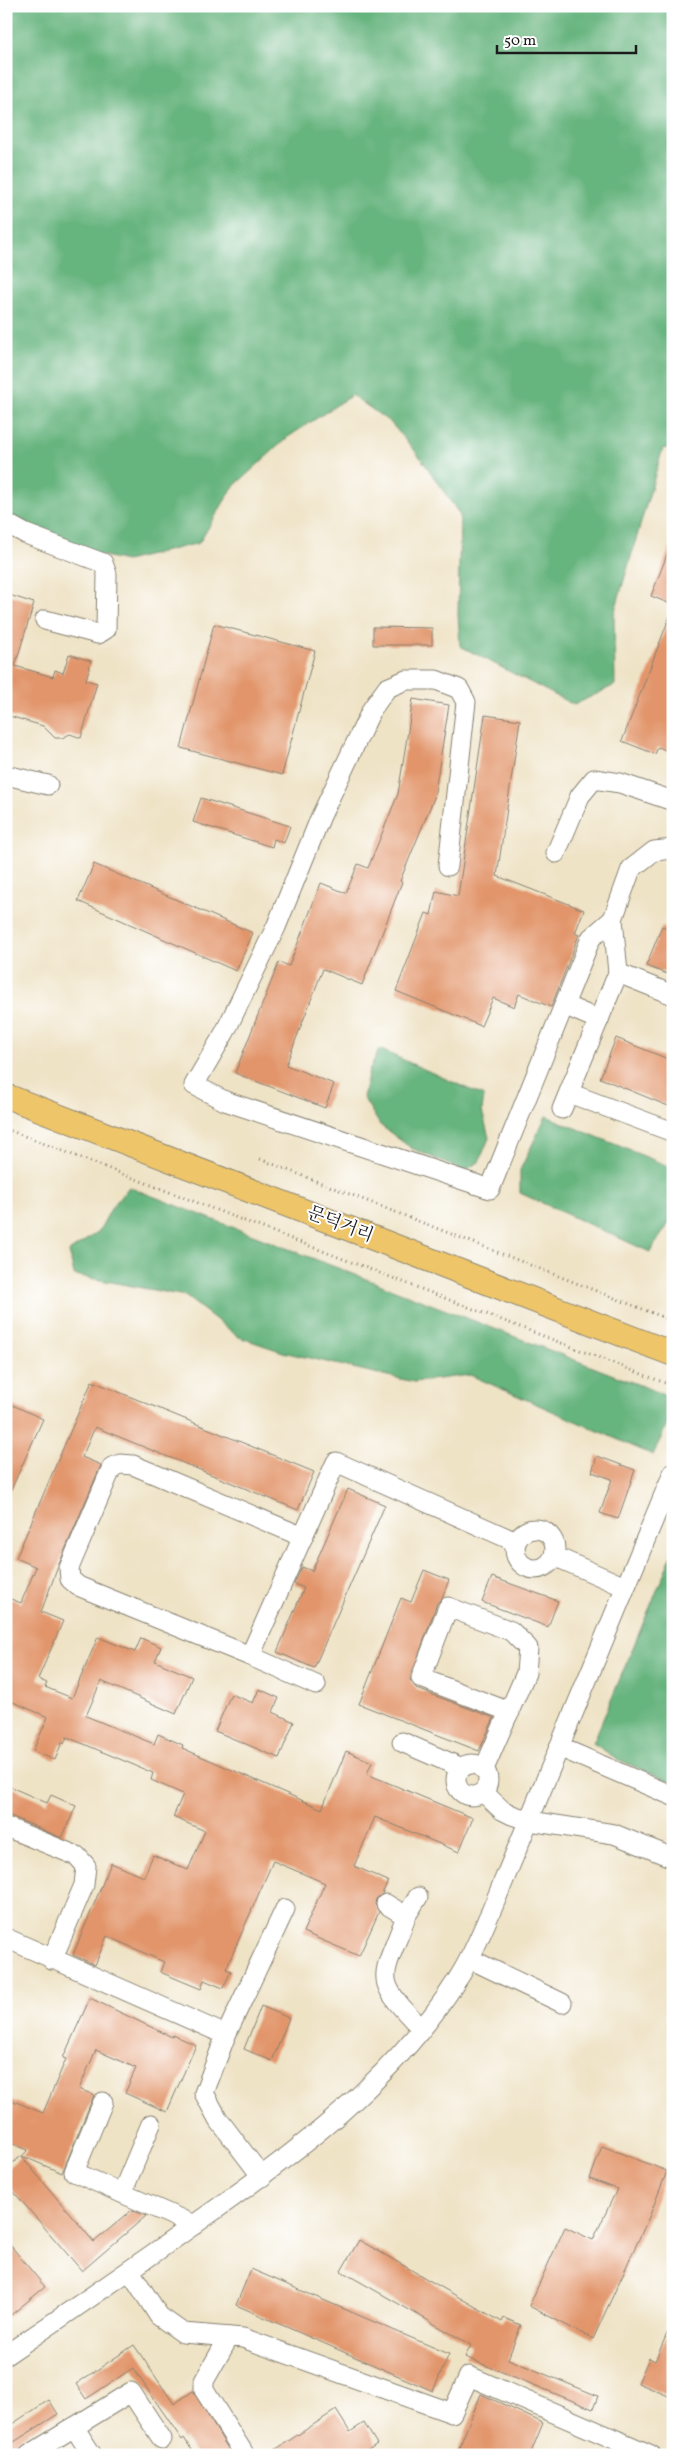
<svg xmlns="http://www.w3.org/2000/svg" width="679" height="2461" viewBox="0 0 679 2461" font-family="Vollkorn,'Noto Serif KR',serif">
<rect width="100%" height="100%" fill="#fff"/>
<filter id="ink" filterUnits="userSpaceOnUse"><feTurbulence type="fractalNoise" baseFrequency=".02" numOctaves="2"/><feDisplacementMap in="SourceGraphic" scale="10" xChannelSelector="R" yChannelSelector="G"/><feConvolveMatrix kernelMatrix="1 2 1 2 8 2 1 2 1" color-interpolation-filters="sRGB"/></filter>
<filter id="wash" filterUnits="userSpaceOnUse"><feTurbulence type="fractalNoise" baseFrequency=".0096" numOctaves="4" result="noise"/><feDisplacementMap in="SourceGraphic" scale="20" xChannelSelector="R" yChannelSelector="G"/><feGaussianBlur stdDeviation="1.12" result="paint"/><feColorMatrix in="noise" values="0 0 0 0 0 0 0 0 0 0 0 0 0 0 0 0 0 1.4 0 .05"/><feComposite in="paint" operator="in"/></filter>
<g filter="url(#wash)">
<rect width="100%" height="100%" fill="#efe3c6"/>
<g fill="#66b47e" stroke="#41684d">
<path d="M6,6H673V449L663,448L614,614L615,685L574,705L460,646L458,614L460,515L420,457L391,423L352,395L288,437L233,487L199,543L126,561L18,536L6,538Z"/>
<path d="M379,1049L484,1096L482,1111L489,1138L479,1162L464,1171L411,1148L380,1125L363,1097L369,1071Z"/>
<path d="M546,1116L673,1168V1217L650,1252L520,1193V1170Z"/>
<path d="M129,1187L660,1393L673,1401V1412L653,1455L470,1375L414,1382L283,1352L239,1337L185,1296L74,1275L69,1252L99,1231L112,1207Z"/>
<path d="M673,1552V1783L617,1759L593,1743Z"/>
</g>
<g id="blocks">
<g fill="#e2956b">
<path d="M672,542L673,543V605L651,596Z"/>
<path d="M6,594L34,603L15,666L53,677L55,670L63,673L69,654L91,661L86,680L97,683L81,738L70,734L62,738H55L43,726L6,715Z"/>
<path d="M671,613L673,753L658,747L655,754L622,741Z"/>
<path d="M214,624L315,651L282,775L181,748Z"/>
<path d="M373,627L432,628V645H373Z"/>
<path d="M413,699L449,705L434,798L400,881L402,882L362,985L323,969L286,1065L334,1084L325,1108L235,1073L279,962L289,966L321,883L346,893L358,864L368,868L398,794Z"/>
<path d="M485,715L520,720L497,876L584,910L575,933L579,935L551,1007L519,994L514,1007L493,998L481,1026L396,991L426,913L431,915L436,891L458,896Z"/>
<path d="M201,798L290,826L284,843L274,839L272,847L193,822Z"/>
<path d="M94,864L253,933L236,971L78,901Z"/>
<path d="M662,926L673,931V976L646,966Z"/>
<path d="M616,1038L673,1061V1108L600,1078Z"/>
<path d="M92,1381L314,1472L298,1510L95,1427L82,1457L101,1465L59,1564L41,1612L63,1621L38,1679L47,1683L45,1687L72,1698L98,1637L135,1652L141,1638L161,1647L155,1661L192,1677L176,1714L101,1681L86,1716L154,1744L158,1734L183,1745L182,1748L322,1809L346,1751L372,1762L367,1774L473,1818L459,1852L375,1817L354,1866L388,1881L382,1894L376,1899L375,1904L379,1912L359,1956L303,1932L325,1883L273,1861L226,1969L231,1971L223,1988L204,1980L201,1989L160,1972L164,1962L107,1936L95,1965L73,1955L111,1863L144,1877L153,1855L188,1870L205,1831L173,1817L183,1794L151,1780L153,1773L67,1737L64,1744L62,1742L55,1760L33,1751L48,1717L6,1699V1597L21,1603L36,1567L16,1558Z"/>
<path d="M6,1402L43,1419L6,1501Z"/>
<path d="M597,1456L635,1470L618,1519L600,1513L612,1479L592,1472Z"/>
<path d="M348,1489L385,1505L314,1668L277,1652L304,1588L294,1584L302,1567L312,1571Z"/>
<path d="M424,1570L449,1580L442,1598L437,1603L410,1680L417,1689L494,1718L479,1751L359,1704L401,1598L411,1602Z"/>
<path d="M492,1577L558,1601L548,1627L482,1602Z"/>
<path d="M259,1689L279,1698L273,1712L294,1722L279,1758L215,1731L231,1694L253,1703Z"/>
<path d="M6,1785L47,1803L51,1795L76,1806L62,1838L6,1814Z"/>
<path d="M90,1998L172,2037L173,2035L196,2045L167,2112L125,2093L136,2068L96,2050L79,2089L94,2095L62,2173L22,2156L28,2150L6,2141V2098L43,2113L66,2059L63,2058Z"/>
<path d="M261,2006L289,2018L272,2061L244,2049Z"/>
<path d="M602,2146L667,2171L650,2215L593,2339L529,2306L565,2227L593,2240L617,2189L590,2179Z"/>
<path d="M21,2156L94,2242L132,2210L146,2216L82,2271L6,2183V2169Z"/>
<path d="M6,2240L45,2287L6,2319Z"/>
<path d="M359,2240L502,2322L504,2318L521,2325L508,2359L598,2396L593,2409L465,2357L471,2345L341,2271Z"/>
<path d="M251,2269L449,2354L433,2391L236,2305Z"/>
<path d="M673,2320V2398L638,2383L649,2358L655,2361Z"/>
<path d="M134,2345L174,2404L193,2391L232,2455H195L184,2438L182,2440L133,2368L86,2399L76,2384Z"/>
<path d="M481,2394L543,2423L530,2455H456Z"/>
<path d="M49,2400L58,2414L6,2447V2428Z"/>
<path d="M336,2410L350,2432L364,2423L377,2444L361,2455H267Z"/>
</g>
</g>
</g>
<g filter="url(#ink)">
<use href="#blocks" fill-opacity="0" stroke="#868071" stroke-width="1"/>
<g fill="none" stroke-linecap="round" stroke-linejoin="round">
<g stroke="#868071" stroke-width="21">
<g id="minor">
<path d="M6,523L26,534L103,563L107,574L106,629L98,634L45,620"/>
<path d="M6,775L48,785"/>
<path d="M556,853L580,796L594,779L620,783L673,801"/>
<path d="M448,866L466,702L459,689L436,680H406L387,688L372,709L321,816L276,927L225,1032L194,1085L225,1101L490,1189L591,938L613,919"/>
<path d="M618,973L673,995"/>
<path d="M564,1005L599,1020"/>
<path d="M569,1093L673,1132"/>
<path d="M562,1109L618,973L613,919L631,869L654,851L673,849"/>
<circle cx="535" cy="1549" r="20"/>
<path d="M303,1537L133,1465L120,1464L112,1467L69,1568L70,1579L78,1586L250,1656L316,1685"/>
<path d="M554,1556L625,1587"/>
<path d="M250,1656L336,1462L516,1542"/>
<path d="M402,1742L462,1768"/>
<path d="M559,1747L673,1796"/>
<circle cx="472" cy="1780" r="16"/>
<path d="M484,1769L526,1673L528,1648L511,1631L448,1607L421,1678L510,1712"/>
<path d="M483,1792L502,1810L512,1815L530,1821L614,1834L673,1858"/>
<path d="M6,1827L77,1856L86,1866L84,1885L52,1960"/>
<path d="M386,1904L406,1916C384,1979 369,1975 421,2028"/>
<path d="M406,1916L418,1897"/>
<path d="M6,1938L226,2035"/>
<path d="M470,1959L562,2003"/>
<path d="M103,2102L74,2172L194,2225"/>
<path d="M262,2177L218,2119L204,2093L226,2035L285,1909"/>
<path d="M122,2193L151,2124"/>
<path d="M130,2271L159,2316L183,2333L243,2338L452,2413L469,2376L651,2455"/>
<path d="M229,2337L204,2381V2390L245,2455"/>
<path d="M6,2355C72,2310 138,2265 202,2219C297,2152 394,2080 457,1980C472,1958 481,1933 492,1909L673,1473"/>
<path d="M74,2427L92,2455"/>
<path d="M29,2455L131,2392L162,2439"/>
</g>
</g>
<g stroke="#868071" stroke-width="26">
<path id="major" d="M6,1096L673,1354"/>
</g>
<g stroke="#868071" stroke-width="3" stroke-dasharray="1 4" stroke-linecap="butt">
<path d="M6,1129L673,1386"/>
<path d="M260,1159L673,1321"/>
</g>
<use href="#minor" stroke="#fff" stroke-width="19"/>
<use href="#major" stroke="#eec569" stroke-width="24"/>
</g>
</g>
<g text-anchor="middle" dominant-baseline="central" stroke-width="4" stroke-linejoin="round" paint-order="stroke">
<g font-size="18" fill="#1c1c1c" stroke="#fff">
<text transform="translate(340 1225) rotate(21)">문덕거리</text>
</g>
</g>
<rect width="679" height="2461" fill="none" stroke="#fff" stroke-width="25"/>
<path d="M497 45v8h139v-8" fill="none" stroke="#1c1c1c" stroke-width="2.5"/>
<text x="504" y="45" font-size="15" fill="#1c1c1c" stroke="#ffffff" stroke-width="4" paint-order="stroke">50 m</text>
</svg>
